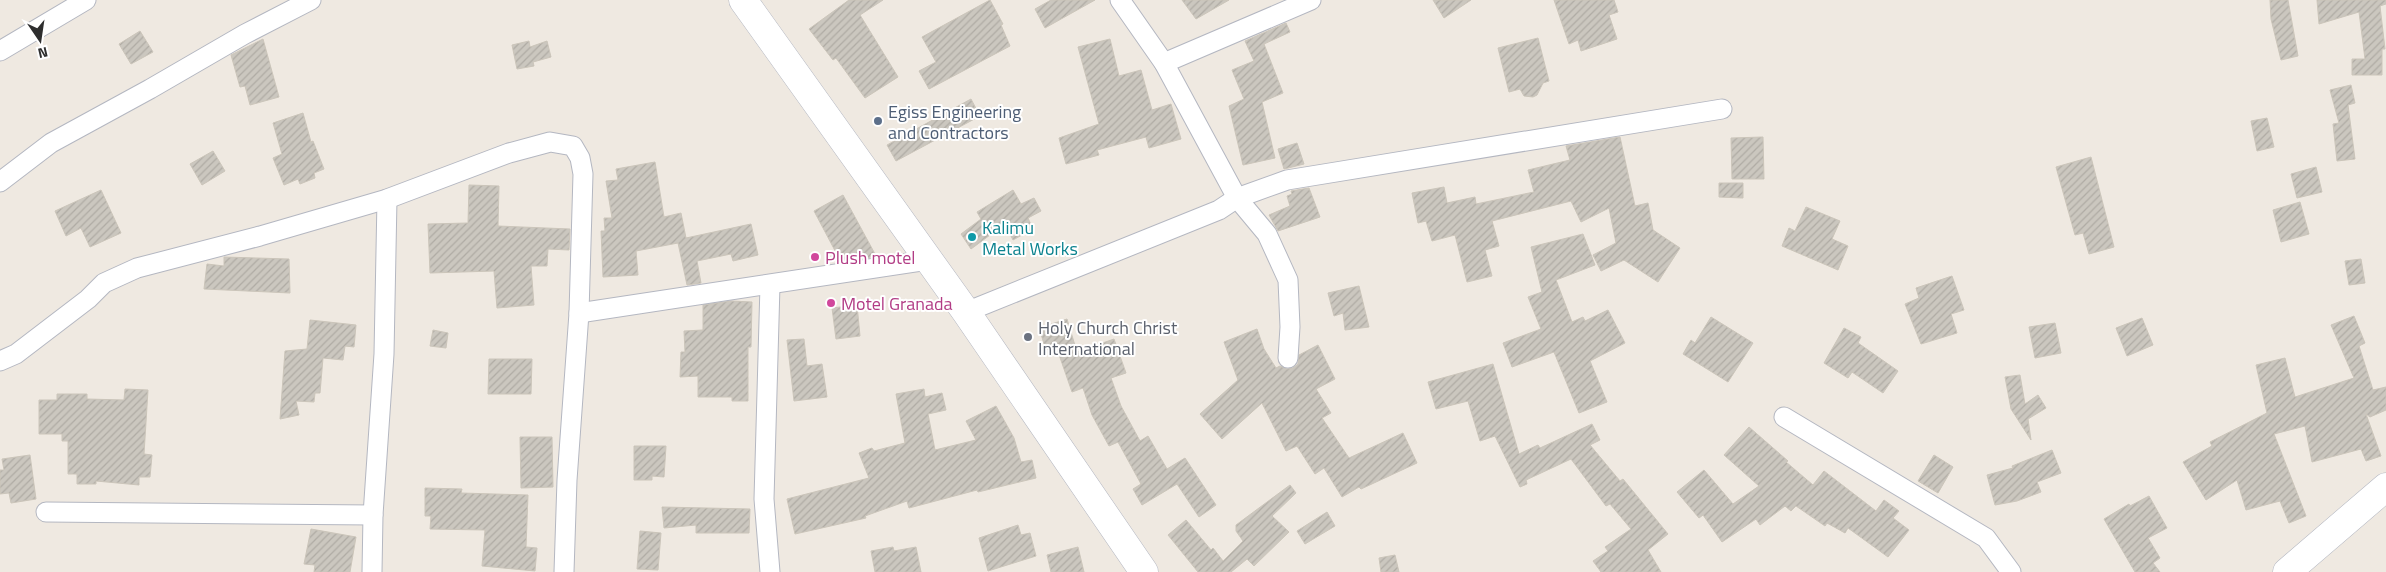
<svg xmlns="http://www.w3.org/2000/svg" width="2386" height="572" viewBox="0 0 2386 572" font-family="'Titillium Web',sans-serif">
<defs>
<pattern id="building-hatch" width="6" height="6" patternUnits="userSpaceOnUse" patternTransform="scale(1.25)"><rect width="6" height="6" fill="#cbc7bf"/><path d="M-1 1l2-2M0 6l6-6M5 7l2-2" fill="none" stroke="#afaba4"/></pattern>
</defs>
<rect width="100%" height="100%" fill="#efe9e1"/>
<g fill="url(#building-hatch)" stroke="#cbc5ba">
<path d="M849,0H883L860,15L898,77L865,98L836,58L833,60L809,29Z"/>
<path d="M990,0L1003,24L1001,25L1010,46L929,89L919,71L936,62L922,37Z"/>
<path d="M1051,0H1095L1045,28L1035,9Z"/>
<path d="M1182,0H1229L1196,19Z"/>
<path d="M1433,0H1471L1444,18Z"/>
<path d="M1554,0H1614L1618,12L1609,15L1617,39L1581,51L1578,40L1569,44Z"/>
<path d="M2270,0H2288L2298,56L2281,60L2271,19Z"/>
<path d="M2317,0H2386V4L2380,6L2385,49H2382V75H2352V59H2365L2359,12L2319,24Z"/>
<path d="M1286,23L1290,32L1264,44L1283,93L1262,102L1275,158L1243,165L1229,106L1244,99L1232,70L1254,61L1245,41Z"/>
<path d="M140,31L153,52L131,64L119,44Z"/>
<path d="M1538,38L1549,81L1543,83L1537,95L1533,97L1524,96L1520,89L1509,92L1498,48Z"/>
<path d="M263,39L279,97L250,105L245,86L240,87L231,55Z"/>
<path d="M1110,39L1119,76L1141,70L1152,110L1171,104L1181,139L1149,148L1146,137L1097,150L1099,155L1066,164L1059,138L1099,124L1078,47Z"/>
<path d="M529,41L530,47L547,41L551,57L533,62L534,66L517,69L512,45Z"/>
<path d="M2351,85L2355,103L2348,105L2355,159L2337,161L2333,124L2339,123L2330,90Z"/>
<path d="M971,99L980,116L896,161L887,145Z"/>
<path d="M303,113L311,142L313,141L324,169L314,173L315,178L300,184L298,179L284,185L273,158L282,154L273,123Z"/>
<path d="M2267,118L2274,147L2257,151L2251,121Z"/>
<path d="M1620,137L1635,206L1648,203L1653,230L1680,248L1658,282L1624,260L1601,271L1593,255L1616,243L1609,208L1581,222L1571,201L1492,221L1499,246L1485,250L1492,276L1467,282L1455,235L1432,241L1426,221L1418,223L1412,193L1444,187L1447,203L1475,197L1476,204L1534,192L1528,170L1570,160L1566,146Z"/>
<path d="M1763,137L1764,179H1732L1731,138Z"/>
<path d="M1297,143L1304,164L1284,169L1278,149Z"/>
<path d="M213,151L225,171L202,185L190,164Z"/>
<path d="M2091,157L2114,247L2089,254L2083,233L2075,235L2056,167Z"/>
<path d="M655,162L664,217L681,213L686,238L751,224L758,255L733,261L731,254L697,261L701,283L687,285L678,243L636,251L638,275L603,277L601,231H605L604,218H612L606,181L618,180L616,169Z"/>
<path d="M2316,167L2322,192L2297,198L2291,174Z"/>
<path d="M1719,183H1743V198L1719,197Z"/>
<path d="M469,185L499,186L498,226L570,229L569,250L548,249L547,266H531L534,305L497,308L494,271L430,273L428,224L468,223Z"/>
<path d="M1309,188L1320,217L1278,231L1269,215L1290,206L1287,196L1292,194L1291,191Z"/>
<path d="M101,190L121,233L90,247L81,228L66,236L55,211Z"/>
<path d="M1013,190L1021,204L1034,198L1041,211L1028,218L1033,229L1013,240L1005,224L971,249L961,234L981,219L977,212Z"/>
<path d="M843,195L875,254L869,258L841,262L814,211Z"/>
<path d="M2300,202L2309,234L2281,242L2273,210Z"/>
<path d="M1806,207L1840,221L1832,239L1848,246L1838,270L1782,246L1789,228L1795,231Z"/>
<path d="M1583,234L1595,265L1556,280L1572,322L1583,317L1585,321L1608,310L1625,343L1590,361L1607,402L1579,413L1554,352L1512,367L1503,343L1541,329L1528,297L1542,292L1531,247Z"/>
<path d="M224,257L289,259L290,293L204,289L207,264L224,266Z"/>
<path d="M2361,259L2365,283L2349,285L2345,261Z"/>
<path d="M1952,276L1964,310L1951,314L1957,333L1921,344L1905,304L1919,298L1916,288Z"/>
<path d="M1359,286L1369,327L1345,330L1343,313L1334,316L1328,293Z"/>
<path d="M731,301L752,302L751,347H748V401H732V397H698V376L680,377L681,352H685L684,331L703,330V305Z"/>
<path d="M857,305L860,336L836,339L832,308Z"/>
<path d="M2354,316L2365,343L2359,346L2373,390L2386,387V410L2370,417L2366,414L2381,456L2366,461L2361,449L2312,462L2305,426L2274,434L2306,516L2289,523L2280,501L2246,510L2237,480L2206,500L2183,462L2212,446L2210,442L2267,413L2256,365L2285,358L2295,397L2354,378L2331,325Z"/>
<path d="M1711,317L1753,343L1728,382L1683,354L1691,340L1695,343Z"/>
<path d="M2142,318L2153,345L2127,356L2116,328Z"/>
<path d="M1067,319L1077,352L1114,339L1126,373L1111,378L1121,406L1140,441L1148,436L1167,469L1185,458L1216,505L1199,517L1177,484L1142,505L1133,489L1141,484L1118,442L1109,446L1092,415L1083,388L1072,392L1056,346L1046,350L1039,328Z"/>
<path d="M310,320L356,325L354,347L345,346L343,360L323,358L320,393H315L314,402L296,401L299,415L280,419L285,351L307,349Z"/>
<path d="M2055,323L2061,353L2035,358L2029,327Z"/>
<path d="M1844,328L1861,337L1858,343L1898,371L1883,393L1852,372L1848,378L1824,363Z"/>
<path d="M1257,329L1264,349L1276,368L1280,366L1287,369L1293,368L1298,364L1299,355L1318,345L1335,379L1316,389L1331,413L1322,418L1349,458L1403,433L1417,463L1361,489L1359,487L1342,497L1324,468L1315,474L1297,446L1286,451L1262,403L1222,439L1200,414L1238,380L1224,342Z"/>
<path d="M433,330L448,333L446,348L430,346Z"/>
<path d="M804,339L807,366L822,364L827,397L794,401L787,340Z"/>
<path d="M489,359H532L531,394H488Z"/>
<path d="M1493,364L1519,454L1538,445L1540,448L1592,424L1600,440L1590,445L1620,481L1623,479L1668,534L1648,550L1661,572H1601L1593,561L1608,551L1605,547L1631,529L1610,504L1606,506L1571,459L1526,480L1527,484L1520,487L1495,436L1480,441L1468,401L1436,409L1428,382Z"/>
<path d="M2020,375L2025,404L2038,395L2046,408L2028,419L2031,440L2011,409L2005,377Z"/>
<path d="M125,389L148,390L144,454L152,455L150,477H139V485L96,481V484H77V474H68V441H62V434H39V400H57V394H87V399L124,400Z"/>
<path d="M924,389L925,397L942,393L946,410L928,414L935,450L976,440L966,421L996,406L1014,438L1021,462L1032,460L1036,478L978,492L977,490L909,508L907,501L865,516L866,518L795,534L787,499L869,478L859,453L872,448L874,451L905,443L896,394Z"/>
<path d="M1749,427L1788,461L1786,462L1813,485L1824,471L1876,511L1884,500L1899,511L1893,518L1909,530L1888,557L1848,528L1845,533L1827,523L1825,526L1796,506L1791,511L1785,506L1760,525L1756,519L1722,542L1703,515L1699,518L1677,492L1704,470L1733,504L1759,486L1724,455Z"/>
<path d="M520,437H552L553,487L521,488Z"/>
<path d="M634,446H666L664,477L652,476V480H634Z"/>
<path d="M2052,450L2061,473L2037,482L2041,492L2017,501L1995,505L1987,475L2013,468L2012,466Z"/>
<path d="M30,455L36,499L11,503L9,493L0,494V470H4L2,459Z"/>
<path d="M1934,455L1953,467L1938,493L1918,481Z"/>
<path d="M1290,485L1296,493L1272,516L1289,532L1254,566L1247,559L1231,572H1198L1168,535L1186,520L1211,550L1213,548L1223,561L1243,541L1236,531V525Z"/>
<path d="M425,488L462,489L461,493L528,495L526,547L537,548L535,571L482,566L485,530L430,529L431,516H425Z"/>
<path d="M2149,496L2167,528L2148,538L2160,558L2153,563L2160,572H2135L2104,519L2129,504L2130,506Z"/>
<path d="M662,507L750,509L749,533H696V525L664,528Z"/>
<path d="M1327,512L1335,526L1305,544L1297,531Z"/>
<path d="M1018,525L1021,535L1030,533L1036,556L988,571L979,538Z"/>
<path d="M311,529L356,537L350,572H314L315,565L304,564Z"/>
<path d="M640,531L661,533L658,570L637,569Z"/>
<path d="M893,547L894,551L916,547L921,572H875L871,551Z"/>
<path d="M1078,547L1084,572H1051L1047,555Z"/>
<path d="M1395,555L1399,572H1381L1379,558Z"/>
</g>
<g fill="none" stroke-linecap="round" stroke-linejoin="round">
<g stroke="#b4b7c1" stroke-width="21">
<g id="street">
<path d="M1120,0L1164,63L1237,198L1267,234L1288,280L1290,327L1288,358"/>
<path d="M0,51L86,0"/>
<path d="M1164,63L1311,0"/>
<path d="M0,182L51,143L150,89L245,34L311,0"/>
<path d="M770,285L764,499L770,572"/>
<path d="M966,312L1219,210L1237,198L1287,180L1722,109"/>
<path d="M579,313L928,260"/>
<path d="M0,361L16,354L88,299L104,283L137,268L260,236L387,199L509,153L550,142L573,146L580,158L583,174L579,313L567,480L564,572"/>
<path d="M1784,417L1986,538L2011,572"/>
<path d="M46,512L373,515"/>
<path d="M372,572L373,515L384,354L387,199"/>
</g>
</g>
<g stroke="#b4b7c1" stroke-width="29">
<g id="secondary">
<path d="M743,0L966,312L1144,572"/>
<path d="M2287,572L2386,487"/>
</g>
</g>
<use href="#street" stroke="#fff" stroke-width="19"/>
<use href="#secondary" stroke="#fff" stroke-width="28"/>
</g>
<circle fill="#5c6f8a" stroke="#fff" stroke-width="2" cx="878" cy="121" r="5"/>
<circle fill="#0f9aa8" stroke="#fff" stroke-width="2" cx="972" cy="237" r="5"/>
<g fill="#d1479c" stroke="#fff" stroke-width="2">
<circle cx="815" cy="257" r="5"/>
<circle cx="831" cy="303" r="5"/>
</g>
<circle fill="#6b7280" stroke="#fff" stroke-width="2" cx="1028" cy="337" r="5"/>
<g text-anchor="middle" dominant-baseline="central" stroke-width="4" stroke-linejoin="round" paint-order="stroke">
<g font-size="18" fill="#4e5e75" stroke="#fff" text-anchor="start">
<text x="888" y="111">Egiss Engineering<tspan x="888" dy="21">and Contractors</tspan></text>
</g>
<g font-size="18" fill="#0d838f" stroke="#fff" text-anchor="start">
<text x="982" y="227">Kalimu<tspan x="982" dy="21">Metal Works</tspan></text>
</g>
<g font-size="18" fill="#b23c85" stroke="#fff" text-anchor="start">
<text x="825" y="257">Plush motel</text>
<text x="841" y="303">Motel Granada</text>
</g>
<g font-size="18" fill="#5b616d" stroke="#fff" text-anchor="start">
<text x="1038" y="327">Holy Church Christ<tspan x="1038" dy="21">International</tspan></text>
</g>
</g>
<g transform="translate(40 40) rotate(167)" stroke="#ffffff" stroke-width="4" paint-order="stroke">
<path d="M0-4L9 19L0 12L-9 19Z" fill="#2e2e2e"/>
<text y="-8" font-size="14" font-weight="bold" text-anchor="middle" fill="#2e2e2e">N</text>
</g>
</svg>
